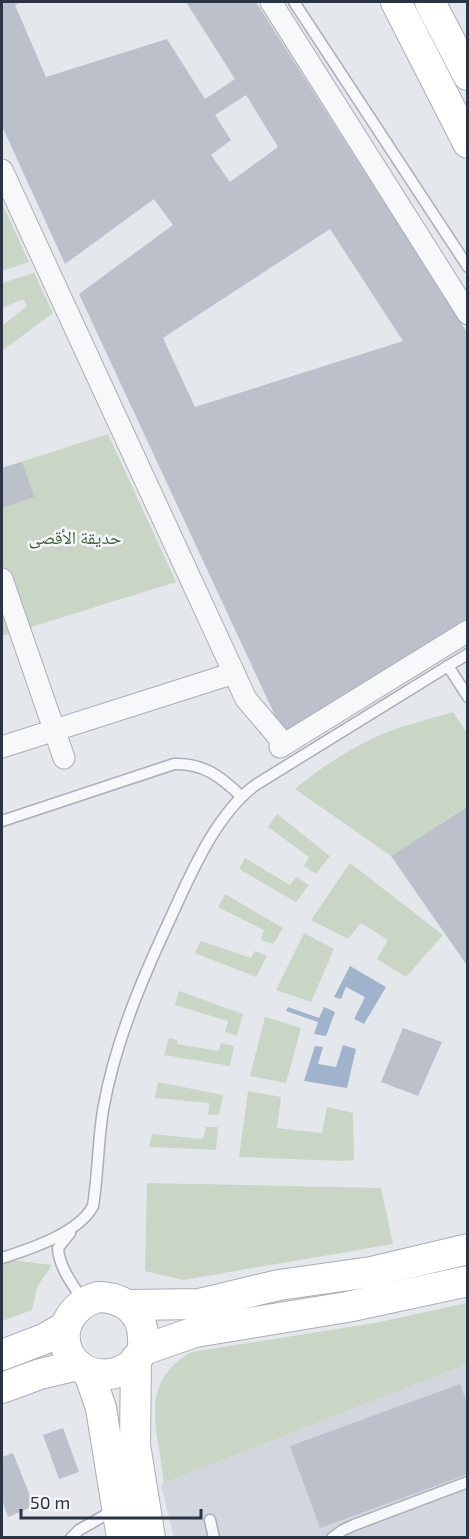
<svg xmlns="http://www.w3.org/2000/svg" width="469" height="1539" viewBox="0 0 469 1539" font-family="'Exo 2','Noto Naskh Arabic',sans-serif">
<rect width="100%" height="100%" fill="#e4e7ec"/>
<path fill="#d2d6de" d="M467,1364V1537H174L161,1485L164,1483Z"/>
<g fill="#c9d6c5">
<path d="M2,203L29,262L2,271Z"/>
<path d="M34,273L53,313L2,351V326L27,306L23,299L2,308V283Z"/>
<path d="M108,434L176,582L2,636V468Z"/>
<path d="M453,712L467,733V806L391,856L295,789C320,768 348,750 378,736C402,725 428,720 453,712Z"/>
<path d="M277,814L330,856L316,874L304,866L309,857L268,827Z"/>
<path d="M245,858L290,885L296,877L309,885L296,902L239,869Z"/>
<path d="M350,863L443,935L406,977L377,959L388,940L361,923L348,939L311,920Z"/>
<path d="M225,894L283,928L273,944L261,940L264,930L218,907Z"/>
<path d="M304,933L334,949L311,1002L276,990Z"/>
<path d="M201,941L251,958L255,951L267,956L256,977L195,953Z"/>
<path d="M179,991L243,1014L237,1036L225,1032L228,1021L175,1005Z"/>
<path d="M265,1017L301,1028L286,1083L250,1076Z"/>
<path d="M169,1038L177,1040V1044L219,1051L221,1043L234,1046L230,1066L164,1055Z"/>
<path d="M158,1082L223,1095L219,1115H208L209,1103L155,1098Z"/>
<path d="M248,1091L281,1097L277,1128L322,1133L327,1107L353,1113L354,1160L342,1161L239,1157Z"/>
<path d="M206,1127H218L216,1150L149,1147L152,1134L203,1139Z"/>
<path d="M147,1183L381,1188L393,1244L183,1280L145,1271Z"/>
<path d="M11,1260L52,1265L37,1287L32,1310L2,1321V1263Z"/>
<path d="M467,1303V1364L164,1483C159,1434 136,1382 192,1352L375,1323Z"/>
</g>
<g fill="#9fb4cc">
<path d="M350,966L386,987L364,1024L354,1019L365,997L346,987L341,999L334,997Z"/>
<path d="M288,1007L319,1018L324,1007L335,1012L326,1036L314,1034L318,1022L286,1011Z"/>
<path d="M343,1045L356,1049L347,1088L304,1081L315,1046L323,1047L318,1064L336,1067Z"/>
</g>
<g fill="#bbc0ca" fill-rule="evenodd">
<path d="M2,2H21L15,5L46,77L167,39L205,99L235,79L186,2H256L468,334V620L285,737L79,294L173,225L154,199L65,264L2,126ZM246,95L278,147L230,182L211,155L231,140L215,115ZM330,229L403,341L195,407L163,338Z"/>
<path d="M22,462L34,497L2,508V468Z"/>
<path d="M468,806V967L391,856Z"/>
<path d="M403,1028L442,1042L418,1096L381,1082Z"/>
<path d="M460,1384L468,1406V1474L320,1528L290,1446Z"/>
<path d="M63,1428L79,1472L59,1479L43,1435Z"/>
<path d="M13,1453L34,1506L8,1517L2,1500V1457Z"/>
</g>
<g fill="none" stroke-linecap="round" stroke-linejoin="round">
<g stroke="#a9aeb7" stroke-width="13">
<g id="lane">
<path d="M294,2L468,267"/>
<path d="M468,654L448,666L468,697"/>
<path d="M2,821L174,764C204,763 221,777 241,796"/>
<path d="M70,1233L58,1248C59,1268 74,1286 84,1302"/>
<path d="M2,1258C30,1249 79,1233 93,1206C98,1174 98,1142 103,1110C115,1042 142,979 171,917C191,873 217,812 257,784L448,666"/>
<path d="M210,1520L214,1538"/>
<path d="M71,1538L79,1530L116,1509"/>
<path d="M332,1538L343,1530L354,1525L468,1482"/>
</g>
</g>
<g stroke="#a9aeb7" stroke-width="23">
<g id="street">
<path d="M271,2L468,314"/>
<path d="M2,170L246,699L280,739V747L468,631"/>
<path d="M2,579L64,758"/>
<path d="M2,747L234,673"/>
</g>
</g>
<g stroke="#a9aeb7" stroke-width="32">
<g id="secondary">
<path d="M396,2L468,143"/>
<path d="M430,2L468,75"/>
<path d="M98,1297C123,1297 143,1312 143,1338C143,1342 144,1348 142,1351C128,1381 82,1383 68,1352C57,1327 74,1304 98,1297Z"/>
<path d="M128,1305L199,1304L279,1285L371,1272L468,1249"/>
<path d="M143,1350L195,1332L347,1307L468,1281"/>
<path d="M2,1355L44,1339L65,1327"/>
<path d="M136,1359L135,1445L150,1538"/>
<path d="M89,1373L101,1408L122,1538"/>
<path d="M2,1388L40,1374L78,1365"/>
</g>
</g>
<use href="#lane" stroke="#f7f8fa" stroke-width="10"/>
<use href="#street" stroke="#f7f8fa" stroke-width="21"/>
<use href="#secondary" stroke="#fff" stroke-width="30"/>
</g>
<g text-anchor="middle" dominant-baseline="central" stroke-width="5" stroke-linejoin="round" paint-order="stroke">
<g font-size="18" fill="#3f6138" stroke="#f4f6f9">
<text x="75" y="537">حديقة الأقصى</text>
</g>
</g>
<rect width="469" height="1539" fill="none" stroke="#2b3445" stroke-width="6"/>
<path d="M21 1509v9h180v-9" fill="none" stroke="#2b3445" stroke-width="3"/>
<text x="30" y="1509" font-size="18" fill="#2b3445" stroke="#f4f6f9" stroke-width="4.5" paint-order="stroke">50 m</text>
</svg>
